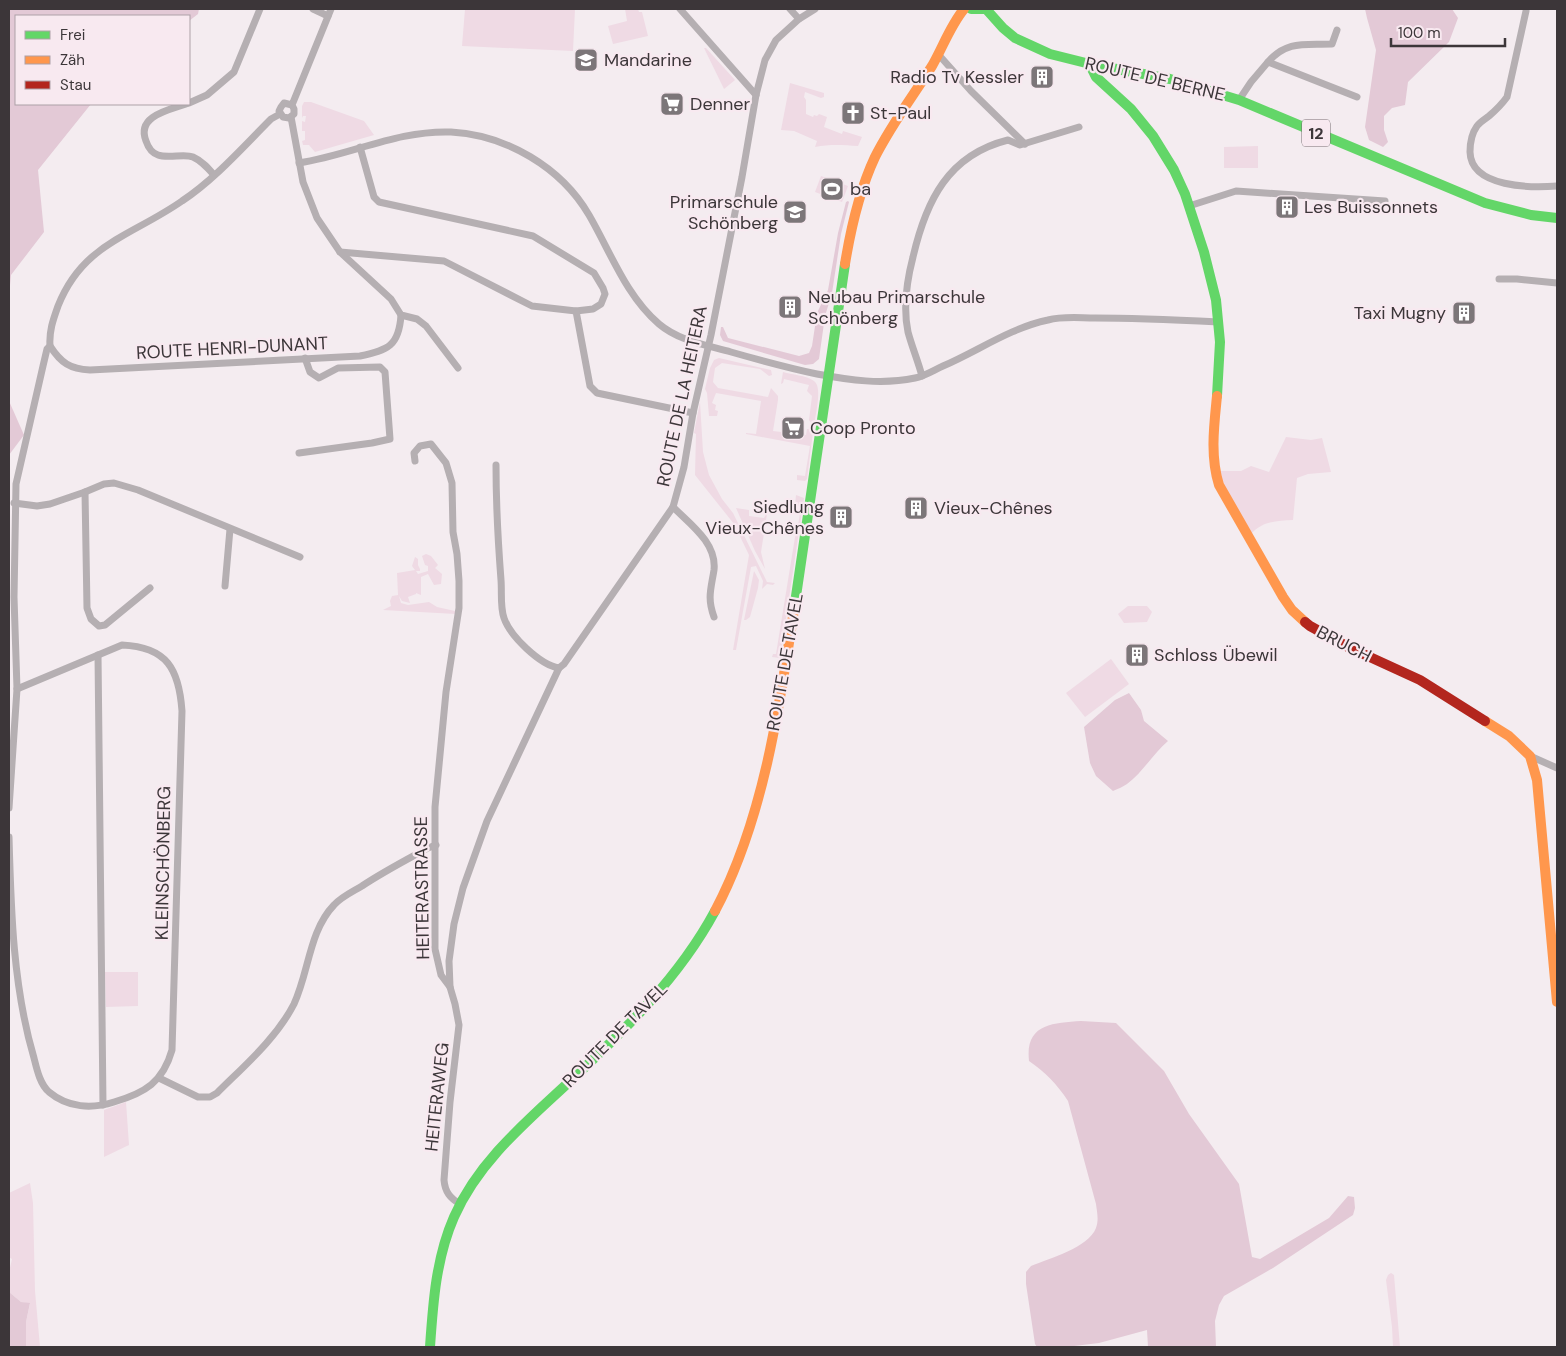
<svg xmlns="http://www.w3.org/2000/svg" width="1566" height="1356" viewBox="0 0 1566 1356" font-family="'DM Sans',sans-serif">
<rect width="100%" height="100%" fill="#f4ecf0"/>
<g fill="#efdae4">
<path d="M465,9H575L573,51L462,46Z"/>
<path d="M625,9H638L639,12H642L648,36L613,44L608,26L627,21Z"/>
<path d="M704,48H706L735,80L724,89Z"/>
<path d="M790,83L824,93V97L821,98L805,92L804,97L806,100V114L813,117L814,115L817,116L819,114L827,117L824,127L842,134L843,131L862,137L858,146C843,145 830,144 815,147L817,141L794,131L781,130Z"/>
<path d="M304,102H311L364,121L374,135L315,152L309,145H303L302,141L305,140V131H302V121L305,122L306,116H303L302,118V106Z"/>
<path d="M1258,146V168H1224V147Z"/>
<path d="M821,176L848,186L842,202L815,192Z"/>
<path d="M719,358L771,370L772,375L769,376L760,369L722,363L715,368L713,382L718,388L768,397L771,388L778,396V400L773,431L806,435L807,429H810L813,432L807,479L805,481L797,480V475L805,476L810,446L746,434V433L756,434L761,401L716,393L712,403L716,405L715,410L718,411L717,416H709L707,393L705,389L710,368L714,360Z"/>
<path d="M783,372C792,375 806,375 814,381C823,387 815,416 814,427L809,420L812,396L807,391L809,385L784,379L783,383L781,384Z"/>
<path d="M700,402L703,452L709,475L722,499L733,513L767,582L775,583L773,585L767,584L762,589L763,581L756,566L751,567L736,650H733L749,555L734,524L695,475L696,434L694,433Z"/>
<path d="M1286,437L1311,440L1322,438L1331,472L1308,474L1297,478L1293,520C1276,521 1263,521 1251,534L1225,489L1219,471H1241L1251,466L1269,472Z"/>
<path d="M796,495L804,498L780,658L772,657L773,654H776L796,531L790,530L791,525L798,526L801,506L795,505Z"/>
<path d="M736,508L749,510V516L764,518L766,514H767L761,552L765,569L755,551Z"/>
<path d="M426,554L431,556L438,565L435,568L442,574L441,584L434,585L428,574L421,577V595L416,593V594L408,597L410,603L402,601L399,596L401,603L408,605L429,602L437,607L455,611L456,614L383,610L391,606L390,601L392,596L398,595L397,573L415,570L412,566L415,557L418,559V565L420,569V571H416L418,574L428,571V566L425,565L422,556Z"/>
<path d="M754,571L759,580L758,588L750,617L746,620H744Z"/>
<path d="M1128,606H1147L1152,612L1147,622L1124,623L1118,614Z"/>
<path d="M1111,659L1129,684L1085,717L1066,693Z"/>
<path d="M105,972H138V1006L106,1007Z"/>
<path d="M126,1102L129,1145L104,1157V1110Z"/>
<path d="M30,1183L33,1203L35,1291L40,1347H26V1322L30,1304L21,1302L9,1292V1272L12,1259L9,1257V1193Z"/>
<path d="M1391,1273L1394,1275L1400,1347H1393L1392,1327L1386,1280L1388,1275Z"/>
</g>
<g fill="#e3c9d6">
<path d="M9,9H199L198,14L189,21V16H16V104H91L38,170L44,232L11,275L9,296Z"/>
<path d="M1365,9H1452L1458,18L1449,42L1408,82L1405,105L1392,108L1384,116V130L1388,142L1383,147L1369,140L1365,127L1376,50L1367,18Z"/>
<path d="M848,201L849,202L841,234L832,293L825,316L819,359L813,364L805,365L723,341L720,335L721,327H723L728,338L799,356L809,353L812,346L817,313L828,290L838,233L846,202Z"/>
<path d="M9,401L24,435L9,455Z"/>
<path d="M1129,693L1141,710L1144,721L1168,741C1153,754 1142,773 1127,784C1123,787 1117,789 1113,791L1096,776L1090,763L1084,727L1115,700Z"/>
<path d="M1081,1021L1116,1023L1164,1071L1189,1114L1239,1184L1252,1257L1260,1259L1329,1218L1348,1196L1354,1197L1355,1208L1353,1215L1273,1268L1224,1296L1219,1305L1215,1321L1216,1347H1148L1147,1330L1099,1343L1066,1347H1037L1035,1344L1026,1284V1272L1031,1266C1050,1258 1088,1248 1096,1228C1099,1220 1097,1212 1096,1204L1068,1101C1057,1084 1045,1072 1029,1061C1025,1024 1052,1023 1081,1021Z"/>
<path d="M9,1292L21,1302L30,1303L26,1322V1347H9Z"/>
</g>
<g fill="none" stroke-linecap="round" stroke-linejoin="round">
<g stroke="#b5afb2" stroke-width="7">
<path d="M313,9L328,16"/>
<path d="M680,9L756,95"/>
<path d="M790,9L799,19"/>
<path d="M1526,11L1507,97C1502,104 1496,110 1489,116C1485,119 1480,122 1477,126C1472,133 1470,143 1470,152C1471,188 1532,188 1557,186"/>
<path d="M938,54L971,91L1025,144"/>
<path d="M1268,62C1287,40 1305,45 1332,44L1337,30"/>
<path d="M1239,100L1251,82L1268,62L1357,97"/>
<path d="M189,103L207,95L234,72L260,9"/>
<path d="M186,104C169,110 136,116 146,141C148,147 152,153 158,155C169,159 184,153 193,157C202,161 208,168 214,175"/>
<path d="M292,105L284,103L281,107L279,111L283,117L289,118L294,114V109L292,105L331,9"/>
<path d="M291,117L303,182L317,218L340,252L391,299L401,315L417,319L426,326L458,368"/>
<path d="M360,147L374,197L379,202L533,236L594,273L603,288L605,294L601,304L593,309L576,311"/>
<path d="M299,163C351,155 398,130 451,132C506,135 561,167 589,215C610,251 626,296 659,324C679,341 706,345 731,352C759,360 788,368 817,374C849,380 882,385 915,378C925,376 934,370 943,366C978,351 1010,328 1048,320C1063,316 1079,318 1095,318C1136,318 1178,320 1219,322"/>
<path d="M1189,206L1236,191L1385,201"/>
<path d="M340,252L444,261L532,306L576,311L590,386L597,393L693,413"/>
<path d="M1499,279H1517L1557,283"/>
<path d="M50,346C61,363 70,369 90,370L360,356C388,350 399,346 401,315"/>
<path d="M922,376C918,361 912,347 908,332C903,308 907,280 913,257C926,201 948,155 1008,140L1020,145L1079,127"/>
<path d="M299,453L372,443L390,439L385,372L380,367L338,368L319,378L310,372L305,358"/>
<path d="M415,461L414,453L420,446L431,444L446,463L452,483L453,532L457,554L459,581V608L446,692L435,807V949L441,975L450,987"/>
<path d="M496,465C496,503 498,541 501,580C502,592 500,607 504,618C510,636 540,665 559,668L564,664L673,507L684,467L693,413L711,335L742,177L756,95L765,60L776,40L799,19L815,9"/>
<path d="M85,492L87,608L91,619L99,626L105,625L150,588"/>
<path d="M14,503L37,506L50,504L85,492L104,484L114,483L138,490L300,557"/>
<path d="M673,507C690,524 717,543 714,570C711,589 707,598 714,617"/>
<path d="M225,586L230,529"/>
<path d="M98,655L103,1105"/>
<path d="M1530,756L1557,768"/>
<path d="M9,808L17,689L14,597L16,484L43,366L47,349L50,346C49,331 53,320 58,306C83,243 132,236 182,201C215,179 243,147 271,119L280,114"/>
<path d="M9,837C11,911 13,987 34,1058C37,1070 40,1084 49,1092C68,1108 92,1109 114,1102C145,1093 163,1082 172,1050L182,711C179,669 167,647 122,645L17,689"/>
<path d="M159,1078L198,1097H210L217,1093C244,1066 276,1039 294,1004C309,972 309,931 334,905C341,897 352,892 362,886C383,872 406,860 428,848L436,845"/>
<path d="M460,1204C450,1198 445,1192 444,1180L450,1102L459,1025L455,1004L450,987L449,961L454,924L463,888L487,821L559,668"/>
</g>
<g stroke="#63d668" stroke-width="10">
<path d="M971,9H984"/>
<path d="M986,9L1003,28L1015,38L1050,54L1090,64L1170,79L1239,100L1485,203L1531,215L1557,218"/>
<path d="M1089,63L1096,77L1131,109L1153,136L1174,170L1185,194L1204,252L1216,300L1220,342L1217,396"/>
<path d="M795,603L845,264"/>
<path d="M430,1347C433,1303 436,1258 454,1217C478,1162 526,1122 568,1083C624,1031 679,978 715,911"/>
</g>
<g stroke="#ff974d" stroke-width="10">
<path d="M845,264C851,227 859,191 875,157C891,125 913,96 932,66C943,47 950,26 964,9"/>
<path d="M1217,396C1214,426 1210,456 1219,485L1283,597L1292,610L1305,622"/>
<path d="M1485,721L1509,736L1530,756L1537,780L1557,1002"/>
<path d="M715,911C764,819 780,704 795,603"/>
</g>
<path stroke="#b3261e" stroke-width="10" d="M1305,622L1310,626L1348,647L1420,680L1485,721"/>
</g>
<defs>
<g id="school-square" transform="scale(1.25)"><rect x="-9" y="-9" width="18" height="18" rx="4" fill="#7c7679" stroke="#f8e9f0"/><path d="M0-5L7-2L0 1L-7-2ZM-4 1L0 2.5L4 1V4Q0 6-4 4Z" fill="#fff"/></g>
<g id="building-square" transform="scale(1.25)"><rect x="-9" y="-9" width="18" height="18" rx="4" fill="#7c7679" stroke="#f8e9f0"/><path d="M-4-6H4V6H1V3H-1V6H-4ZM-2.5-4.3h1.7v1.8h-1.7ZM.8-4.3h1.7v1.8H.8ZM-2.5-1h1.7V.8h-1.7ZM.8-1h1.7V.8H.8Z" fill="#fff"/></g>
<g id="supermarket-square" transform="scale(1.25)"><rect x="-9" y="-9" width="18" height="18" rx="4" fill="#7c7679" stroke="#f8e9f0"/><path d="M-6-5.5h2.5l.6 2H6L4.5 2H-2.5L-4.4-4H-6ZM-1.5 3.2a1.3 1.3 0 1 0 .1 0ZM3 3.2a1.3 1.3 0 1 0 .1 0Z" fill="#fff"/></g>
<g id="church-square" transform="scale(1.25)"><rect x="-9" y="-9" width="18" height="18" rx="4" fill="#7c7679" stroke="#f8e9f0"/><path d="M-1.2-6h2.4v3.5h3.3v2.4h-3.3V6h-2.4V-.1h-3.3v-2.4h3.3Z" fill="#fff"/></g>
<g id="stadium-square" transform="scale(1.25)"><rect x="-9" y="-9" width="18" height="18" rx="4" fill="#7c7679" stroke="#f8e9f0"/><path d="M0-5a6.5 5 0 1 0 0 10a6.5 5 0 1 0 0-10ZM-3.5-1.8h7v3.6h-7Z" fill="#fff"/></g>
</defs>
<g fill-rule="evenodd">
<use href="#school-square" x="586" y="60"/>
<use href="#building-square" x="1042" y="77"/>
<use href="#supermarket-square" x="672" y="104"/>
<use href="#church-square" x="853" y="113"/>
<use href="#stadium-square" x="832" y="189"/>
<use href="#building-square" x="1287" y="207"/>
<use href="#school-square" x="795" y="212"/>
<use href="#building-square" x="790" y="307"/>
<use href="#building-square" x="1464" y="313"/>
<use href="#supermarket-square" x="793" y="428"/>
<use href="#building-square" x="916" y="508"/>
<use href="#building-square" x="841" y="517"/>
<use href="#building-square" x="1137" y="655"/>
</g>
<g text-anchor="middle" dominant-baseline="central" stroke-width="4.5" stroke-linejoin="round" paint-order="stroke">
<rect fill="#f8e9f0" stroke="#746c70" stroke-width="1" x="1302" y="119.5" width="28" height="27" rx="4"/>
<g font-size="16" font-weight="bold" fill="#3c3639">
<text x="1316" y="133">12</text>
</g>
<g font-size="18" fill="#3c3639" stroke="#f8e9f0" text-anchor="start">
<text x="604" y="60">Mandarine</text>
<text x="1024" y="77" text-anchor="end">Radio Tv Kessler</text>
<text x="690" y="104">Denner</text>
<text x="870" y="113">St-Paul</text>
<text x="850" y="189">ba</text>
<text x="778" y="202" text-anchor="end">Primarschule<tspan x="778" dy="21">Schönberg</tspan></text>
<text x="1304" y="207">Les Buissonnets</text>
<text x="808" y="297">Neubau Primarschule<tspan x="808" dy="21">Schönberg</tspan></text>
<text x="1446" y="313" text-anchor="end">Taxi Mugny</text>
<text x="810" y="428">Coop Pronto</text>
<text x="824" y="507" text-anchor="end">Siedlung<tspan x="824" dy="21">Vieux-Chênes</tspan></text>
<text x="934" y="508">Vieux-Chênes</text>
<text x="1154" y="655">Schloss Übewil</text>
</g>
<g font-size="18" fill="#3c3639" stroke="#f8e9f0">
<text transform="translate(1155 79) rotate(13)">ROUTE DE BERNE</text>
<text transform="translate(232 348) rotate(-3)">ROUTE HENRI-DUNANT</text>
<text transform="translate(682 396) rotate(-78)">ROUTE DE LA HEITERA</text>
<text transform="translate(1344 644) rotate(27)">BRUCH</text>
<text transform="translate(785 662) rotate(-80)">ROUTE DE TAVEL</text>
<text transform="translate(163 863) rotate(-89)">KLEINSCHÖNBERG</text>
<text transform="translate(422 888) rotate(-91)">HEITERASTRASSE</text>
<text transform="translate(615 1035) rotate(-45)">ROUTE DE TAVEL</text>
<text transform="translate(437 1097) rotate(-84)">HEITERAWEG</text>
</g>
</g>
<rect width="1566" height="1356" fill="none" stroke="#3c3639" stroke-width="20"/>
<rect x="15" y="15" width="175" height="90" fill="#f8e9f0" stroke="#ada1a7"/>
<rect x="25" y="31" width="25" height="8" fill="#63d668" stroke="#ada1a7"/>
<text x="60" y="40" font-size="15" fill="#3c3639">Frei</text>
<rect x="25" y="56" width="25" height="8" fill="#ff974d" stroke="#ada1a7"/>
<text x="60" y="65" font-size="15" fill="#3c3639">Zäh</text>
<rect x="25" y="81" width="25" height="8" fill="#b3261e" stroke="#ada1a7"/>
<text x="60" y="90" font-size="15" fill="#3c3639">Stau</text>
<path d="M1391 38v8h114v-8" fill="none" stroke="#3c3639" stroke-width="2.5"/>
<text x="1398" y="38" font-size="15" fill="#3c3639" stroke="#f8e9f0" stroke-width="4" paint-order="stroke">100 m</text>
</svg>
